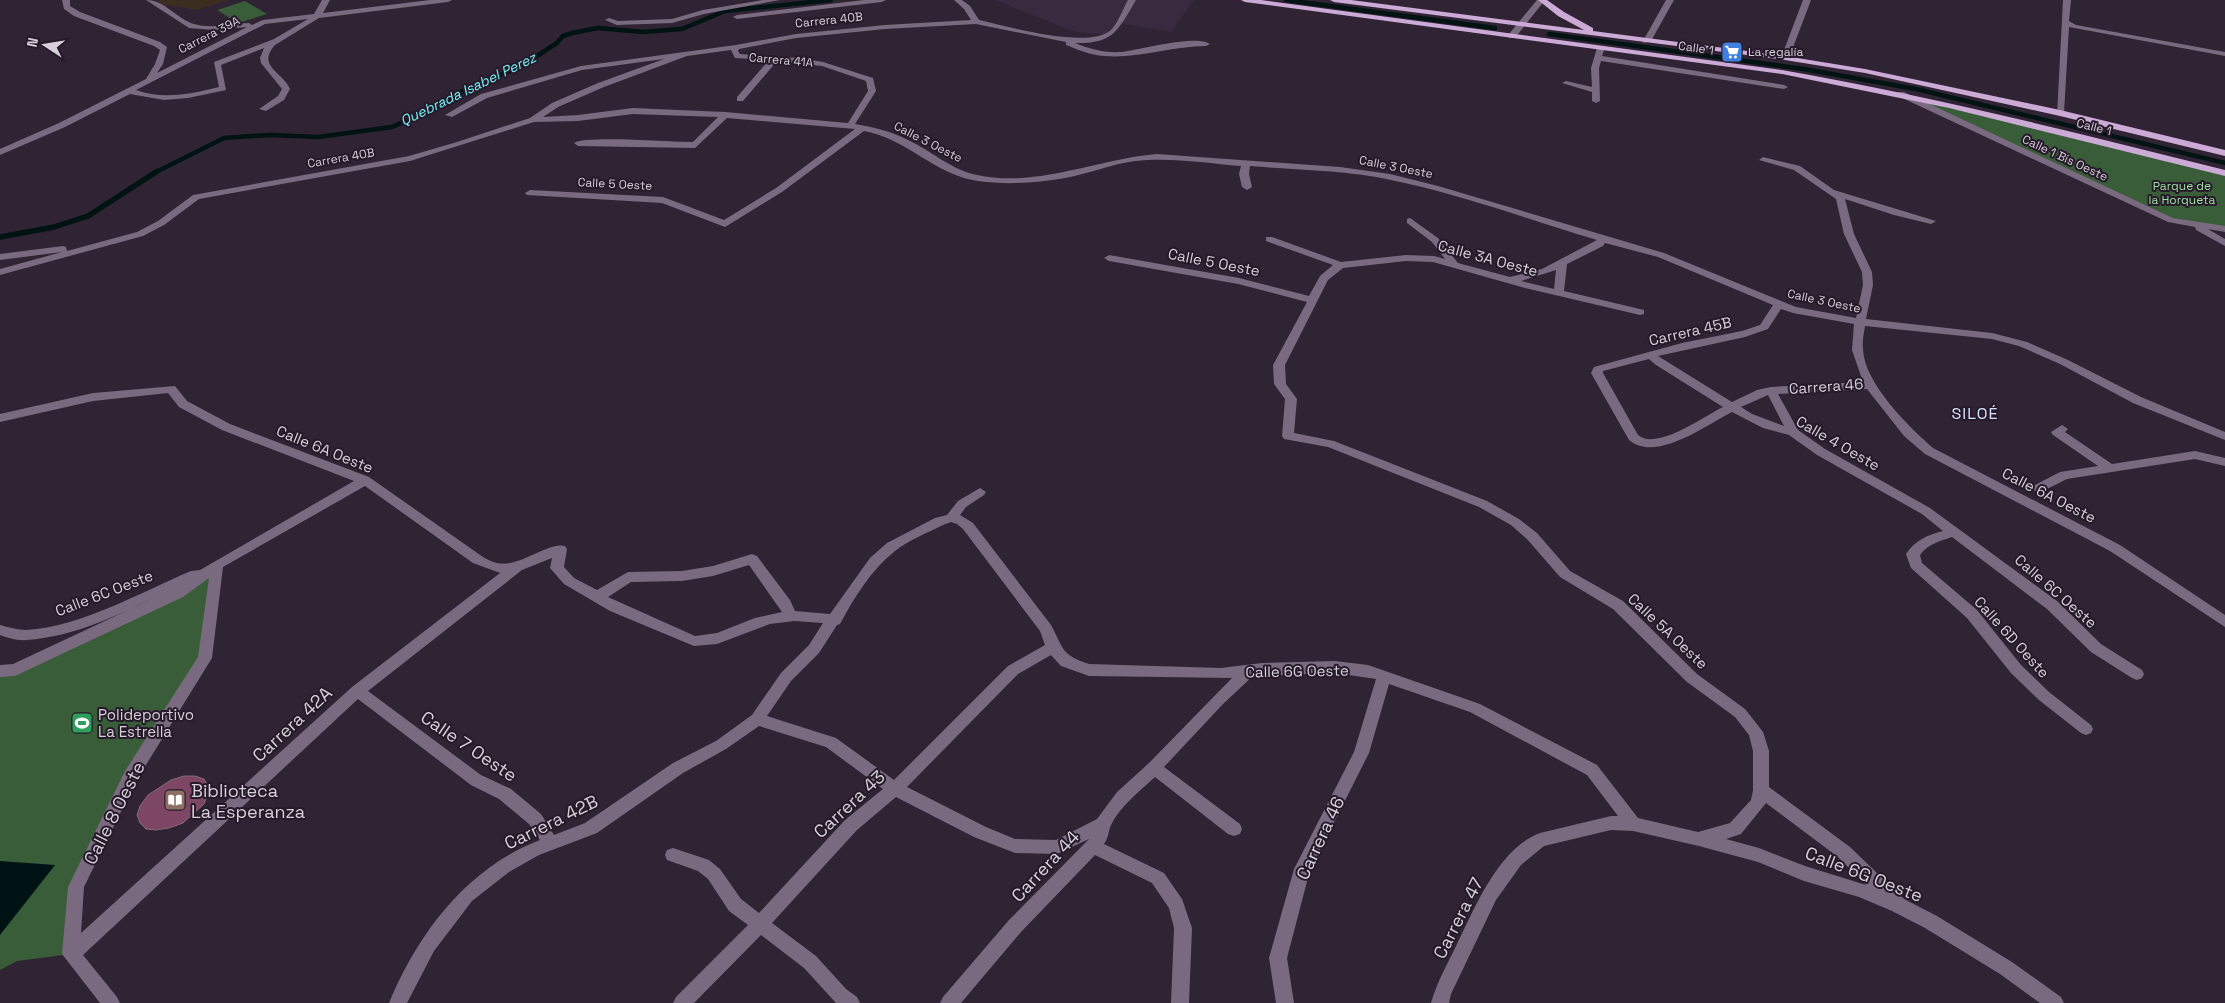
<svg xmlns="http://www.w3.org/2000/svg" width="2225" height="1003" viewBox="0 0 2225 1003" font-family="'Space Grotesk',sans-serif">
<rect width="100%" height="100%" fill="#302334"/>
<path fill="#3a2a40" d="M995,0H1194L1171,32L1119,23L1109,35L1075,32Z"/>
<path fill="#3b2d20" d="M157,0H229L197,10L161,4Z"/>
<g fill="#395c39">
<path d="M245,1L267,14L238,23L217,10Z"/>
<path d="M1900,93L2225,173V229L2171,220Z"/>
<path d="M217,565L205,658L130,776L77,887L71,954L17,961L0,970V671L15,670Z"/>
</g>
<path fill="#001314" d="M0,861L55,865L0,935Z"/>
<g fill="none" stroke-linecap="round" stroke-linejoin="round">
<g stroke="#001314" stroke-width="4.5">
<path d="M1286,0L1495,28"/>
<path d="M1549,34L1804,69L1916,89L2225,163"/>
<path d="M154,173L224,138L269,135L318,137L392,127L446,102L466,89L520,67L557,43L563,36L572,33L598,28L643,32L682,29L725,11L831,0"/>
</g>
<path stroke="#001314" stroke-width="5.5" d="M0,237L54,227L88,216L156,172"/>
</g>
<path fill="#7d4664" stroke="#836b76" d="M184,776H195L204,779L208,786V794L204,804L183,823L169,828L156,830L146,829L140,823L137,815L140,806L148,795L171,780Z"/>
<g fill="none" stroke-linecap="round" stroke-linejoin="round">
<g fill="#7a6a7f" fill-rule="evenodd">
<path d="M62,0H70V6L80,12L160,42L167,47L163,64L157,73L247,27L214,30L189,28L146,0C165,0 177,19 194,24C211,29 232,24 249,23L252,25L263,20L314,14L322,0H330L323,13L430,0H452L448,2L319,18L275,45C256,66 283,72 290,89L284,100L266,111L259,109L278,96L282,89L261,63L260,58L264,48L221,65L226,90L188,98L164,100L130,94L65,127L0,155V149L59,123L146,79L155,64L160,50L154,46L74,16L64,9ZM308,19L274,39L214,62L219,87C192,94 163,100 136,90L265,24Z"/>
<path d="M763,0H780L704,14L672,23L617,25L605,20L609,18L618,21L672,19L703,10Z"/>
<path d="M864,0H886L882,2L737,19L733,17L737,15Z"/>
<path d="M954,0H962L970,6L979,20C1006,26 1089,50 1111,30C1118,23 1123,9 1128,0H1136C1118,30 1114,44 1075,43C1090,49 1104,53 1121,52C1140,50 1196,34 1210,44L1206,46C1172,46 1137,59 1104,56C1090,55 1079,50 1066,45V42L976,24L885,29L796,38L739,49L738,51L740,54L799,58L823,62L873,78L876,91L855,124C873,127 890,131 906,139C931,150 949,169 977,175C1037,188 1097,159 1157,154L1340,167L1390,174L1438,186L1664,253L1796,307L1856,318L1863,285L1862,272L1844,234L1836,199L1794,170L1759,160L1763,157L1800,166L1834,190L1936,221L1931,224L1894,215L1845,199L1854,234L1872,272L1873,285L1866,319L1992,333L2027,342L2068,360L2141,397L2225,432V440L2133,403L2060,364L2019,346L1992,339L1865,326C1864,333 1862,341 1863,349C1864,383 1909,427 1933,448L2120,545L2225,615V627L2110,551L1925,454L1904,436L1867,389L1778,394L1798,430L1825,449L1930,508L2057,601L2101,644L2142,670L2144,674L2142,678L2137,680L2132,678L2091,652L2047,609L1952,537C1940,541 1928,544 1920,555L1922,563L1977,610L2021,665L2049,692L2091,725L2093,729L2091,733L2086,735L2081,733L2039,700L2011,673L1967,618L1911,568L1906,554C1915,540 1928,535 1943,531L1922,514L1817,455L1789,435L1763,428L1732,412C1706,425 1656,463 1629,440L1591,373L1594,367L1682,343L1742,331L1760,325L1773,305L1658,257L1605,243L1603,246L1567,264L1564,291L1644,310V314L1640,315L1525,288L1433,262L1406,261L1343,268L1328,280L1285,365L1286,384L1297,399L1294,433L1334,441L1487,501L1519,519L1537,533L1570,571L1623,601L1697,674L1745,709L1763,732L1769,751V787L1850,847L1904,899L1937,916L2012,962L2061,997L2064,1003H2040L2000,974L1925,928L1892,911L1859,897L1804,881L1758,862L1699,846L1633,831L1611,830L1544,846L1521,865L1496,900L1451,994L1449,1003H1431C1437,982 1448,963 1457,944C1475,907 1499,848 1540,833L1611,816H1618L1587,775L1470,712L1389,684L1369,753L1310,870L1287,958L1294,1003H1276L1269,958L1294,869L1354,752L1376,679L1335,673L1253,676L1223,704L1164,767L1240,824L1242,829L1240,834L1234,836L1228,834L1155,777C1140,791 1120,806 1111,825C1108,832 1109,837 1104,844L1164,873L1182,899L1192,928L1189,1003H1171L1174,928L1169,908L1152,883L1095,855L1021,932L961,1003H940L943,997L1009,920L1089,839L1057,854L1015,853L974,837L896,797L857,830L772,923L816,956L846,989L857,997L860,1003H836L804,968L761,935L694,1003H673L676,997L748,925L729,911L708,879L698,871L667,860L665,855L667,850L673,848L709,860L720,869L741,899L759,913L845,820L883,789L826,747L759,726L726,749L683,773L597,833L539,855L509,872L472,901L434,951L407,1003H389C418,933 467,868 540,840L529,824L499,799L471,785L358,699L83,955L117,997L120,1003H100L62,954L68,887L125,771L198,657L209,578L183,597L15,676L0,677V665L13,664L171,590C126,611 77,637 26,640C18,641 8,638 0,635V625C8,627 18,630 26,630C81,627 141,592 191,571L200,570L354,481L222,430L179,407L168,393L93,401L0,422V414L93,393L175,386L187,401L230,424L369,477L483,557C487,559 492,562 497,563C520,568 548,541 565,546L567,549L564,567L574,578L597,590L628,572L682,571L713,566L752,554L757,556L790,600L795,611L830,614L870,558L887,543L935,518L947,515L958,501L980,488L986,492L984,495L966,507L960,515L973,523L1051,625C1064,649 1061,655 1089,664L1221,668L1262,663L1335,661L1368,665L1480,704L1597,765L1638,818L1698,832L1730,823L1751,800L1753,790V751L1749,735L1735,717L1687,682L1613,609L1560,577L1527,539L1511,525L1479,507L1328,447L1284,439L1282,436L1285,399L1274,384L1273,365L1307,302L1238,284L1109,261L1104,258L1109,255L1239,278L1309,296L1320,276L1333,265L1266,241V237H1272L1341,262L1406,255L1434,256L1445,259L1432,242L1407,223V219L1410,218L1438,238L1458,263L1510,277L1542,269L1597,240C1529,220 1461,194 1391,180C1345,170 1297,170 1250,166L1249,174L1252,187L1247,190L1242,187L1239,174L1241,166C1206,163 1170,157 1135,161C1111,164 1088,174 1065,178C1036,183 1007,185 978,181C935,175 906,138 864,131L782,192L725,227L662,203L527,195L525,193L530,190L663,197L724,220L776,188L855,129L727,118L695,148L578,146L574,143C584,135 674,142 693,142L718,117L633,114L578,121L534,122L410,161L199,199L164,225L143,236L0,275V269L62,252L0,260V254L63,246L66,247L67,251L137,232L158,221L193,195L409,156L457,142L530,118L552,103L598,83L664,59L582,70L487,98L452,117L445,115L481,94L581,66L736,45L796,34L885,25L971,20L964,9ZM731,50L735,58L769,60L737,97V101H743L777,61L822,66L866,81L868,91L848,123L725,112L633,108L578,115L543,117L558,107L604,87L687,56ZM1556,270L1554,289L1521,281ZM1781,309L1793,313L1854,324L1852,350L1863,382L1771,387L1757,390L1732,402L1658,356L1745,337L1768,329ZM1649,359L1656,365L1723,407C1704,416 1657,451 1638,435L1603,373V371ZM1768,395L1784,426L1752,414L1741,407ZM365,486L473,563L500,573L352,687L81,933L84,887L136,781L212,658L223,567ZM951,522L957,524L963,529L1040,631L1045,645L1008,666L894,780L836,738L767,716L791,681L819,653L837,625L840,624C854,598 871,570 895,551C909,540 927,533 943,525ZM552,558L550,568L564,584L610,611L694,646L717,644L770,624L794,621L823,623L809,645L781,673L752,715L716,741L673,763L585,823L554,835L541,814L511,789L481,775L368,691L522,570ZM749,565L782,612L755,618L717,633L695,636L608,597L631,582L682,581L713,576ZM1051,655L1061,666L1089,676L1232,678L1149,763L1117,792L1097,819L1056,840L1015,839L986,827L907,787L1018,674ZM1766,803L1838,857L1866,885L1805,866L1759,848L1726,839L1741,834Z"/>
<path d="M1537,0H1545L1515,38H1509V34Z"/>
<path d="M1666,0H1674L1651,41L1644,43L1643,41Z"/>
<path d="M1803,0H1811L1789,58L1782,60L1781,58Z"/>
<path d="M2063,0H2071L2069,21L2076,25L2225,52V56L2069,27L2064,113L2057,115Z"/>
<path d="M1597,48L1604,50L1602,56L1784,85L1788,87L1784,89L1601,61L1599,68L1600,101L1596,103L1592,101V92L1562,83L1566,81L1592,87L1591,68Z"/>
<path d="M1898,92H1904L2173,218L2225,226V232L2208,229L2225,239V246L2196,230L2195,227L2168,222L1898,96Z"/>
<path d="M2062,425L2068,429L2065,432L2112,464L2195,451L2225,458V466L2195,459L2067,479L2043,491H2035L2033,488L2035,485L2060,472L2098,466L2053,435L2051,432Z"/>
</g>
<g fill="#cbaad6" fill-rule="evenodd">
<path d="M1241,0H1261L1782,70C1931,96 2078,133 2225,170V176L1949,108L1782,74L1245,2Z"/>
<path d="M1330,0H1351L1584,30L1558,16L1538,0H1547L1564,12L1593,28V31L1785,56L1865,69L2060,110L2225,150V156L2060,116L1865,73L1785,60L1334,2Z"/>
</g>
</g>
<defs>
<g id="supermarket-square" transform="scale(1.125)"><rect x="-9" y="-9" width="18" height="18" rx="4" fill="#3f7fe0" stroke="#261a2a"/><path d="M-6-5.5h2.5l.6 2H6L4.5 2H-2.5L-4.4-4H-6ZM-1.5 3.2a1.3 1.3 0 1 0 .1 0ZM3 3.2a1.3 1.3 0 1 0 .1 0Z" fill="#fff"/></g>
<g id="stadium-square" transform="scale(1.125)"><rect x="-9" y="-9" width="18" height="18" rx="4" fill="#2e9e5b" stroke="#261a2a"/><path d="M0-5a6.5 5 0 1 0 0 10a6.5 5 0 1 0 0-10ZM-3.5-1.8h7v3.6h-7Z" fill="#fff"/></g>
<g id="library-square" transform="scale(1.125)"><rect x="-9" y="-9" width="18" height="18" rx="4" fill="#8d6e63" stroke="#261a2a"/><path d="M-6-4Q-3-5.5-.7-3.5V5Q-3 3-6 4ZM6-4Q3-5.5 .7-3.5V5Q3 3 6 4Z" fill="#fff"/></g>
</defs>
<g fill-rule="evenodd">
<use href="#supermarket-square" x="1732" y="52"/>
<use href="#stadium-square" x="82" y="723"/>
<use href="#library-square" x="175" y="800"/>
</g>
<g text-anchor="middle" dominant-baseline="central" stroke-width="4" stroke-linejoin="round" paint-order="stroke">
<g font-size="12" fill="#d7cfda" stroke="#261a2a">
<text transform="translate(829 20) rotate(-6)">Carrera 40B</text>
<text transform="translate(209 35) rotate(-27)">Carrera 39A</text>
<text transform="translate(1696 48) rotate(8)">Calle 1</text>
<text transform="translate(781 60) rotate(5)">Carrera 41A</text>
<text transform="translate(2094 127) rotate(14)">Calle 1</text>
<text transform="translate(928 142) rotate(27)">Calle 3 Oeste</text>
<text transform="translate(341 158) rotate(-10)">Carrera 40B</text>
<text transform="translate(2065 158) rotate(25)">Calle 1 Bis Oeste</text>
<text transform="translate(1396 167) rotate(11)">Calle 3 Oeste</text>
<text transform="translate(615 184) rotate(3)">Calle 5 Oeste</text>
<text transform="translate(1824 301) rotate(12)">Calle 3 Oeste</text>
</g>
<g font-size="12" fill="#d7cfda" stroke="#261a2a" text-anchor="start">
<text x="1748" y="52">La regalía</text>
</g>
<g font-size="12" fill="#9bdf9c" stroke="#261a2a">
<text x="2182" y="186">Parque de<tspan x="2182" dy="14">la Horqueta</tspan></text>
</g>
<g font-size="14" font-style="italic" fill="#74f5f9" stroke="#261a2a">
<text transform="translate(468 89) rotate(-26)">Quebrada Isabel Perez</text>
</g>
<g font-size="15" fill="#d7cfda" stroke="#261a2a">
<text transform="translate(1488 258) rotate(15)">Calle 3A Oeste</text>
<text transform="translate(1214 262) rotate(11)">Calle 5 Oeste</text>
<text transform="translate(1690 331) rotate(-13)">Carrera 45B</text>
<text transform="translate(1826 386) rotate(-4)">Carrera 46</text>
<text transform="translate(1838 443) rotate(30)">Calle 4 Oeste</text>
<text transform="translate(325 449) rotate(22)">Calle 6A Oeste</text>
<text transform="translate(2049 495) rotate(27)">Calle 6A Oeste</text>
<text transform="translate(2056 591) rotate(41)">Calle 6C Oeste</text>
<text transform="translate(104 593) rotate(-21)">Calle 6C Oeste</text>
<text transform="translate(1668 631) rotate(43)">Calle 5A Oeste</text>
<text transform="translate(2012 637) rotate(48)">Calle 6D Oeste</text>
<text transform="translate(1297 671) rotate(-1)">Calle 6G Oeste</text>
</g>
<g font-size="15" fill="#d7cfda" stroke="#261a2a" text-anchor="start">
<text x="98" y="714">Polideportivo<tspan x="98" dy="17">La Estrella</tspan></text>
</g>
<g font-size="16" letter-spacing="1" fill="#d3e3fd" stroke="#261a2a">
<text x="1975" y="413">SILOÉ</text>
</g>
<g font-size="18" fill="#d7cfda" stroke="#261a2a">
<text transform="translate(292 724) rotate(-43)">Carrera 42A</text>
<text transform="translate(469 746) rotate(34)">Calle 7 Oeste</text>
<text transform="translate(849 804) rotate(-43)">Carrera 43</text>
<text transform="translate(114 813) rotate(-63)">Calle 8 Oeste</text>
<text transform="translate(551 822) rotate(-26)">Carrera 42B</text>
<text transform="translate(1320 838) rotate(-65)">Carrera 46</text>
<text transform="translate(1045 866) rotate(-47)">Carrera 44</text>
<text transform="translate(1864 874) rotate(21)">Calle 6G Oeste</text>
<text transform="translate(1458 918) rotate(-63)">Carrera 47</text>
</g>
<g font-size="18" fill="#d7cfda" stroke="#261a2a" text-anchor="start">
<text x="191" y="790">Biblioteca<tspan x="191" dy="21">La Esperanza</tspan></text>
</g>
</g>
<g transform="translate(45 45) rotate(282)" stroke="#261a2a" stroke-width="4" paint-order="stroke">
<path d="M0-4L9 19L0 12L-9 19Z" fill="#d7cfda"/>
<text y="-8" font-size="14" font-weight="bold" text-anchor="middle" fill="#d7cfda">N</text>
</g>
</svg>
